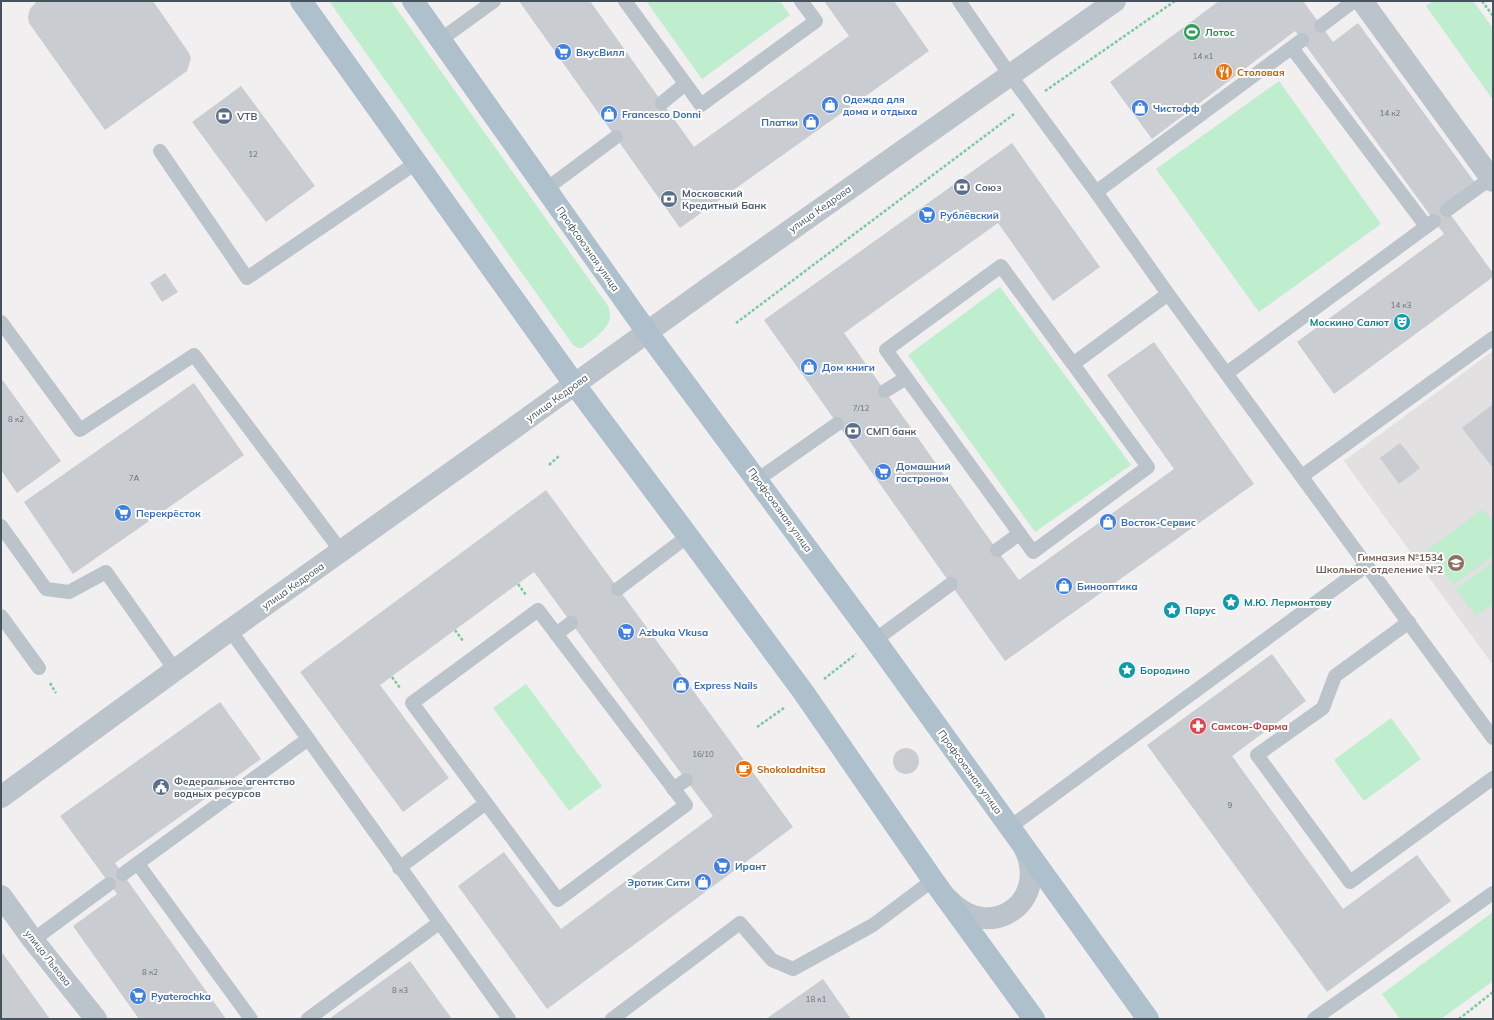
<svg xmlns="http://www.w3.org/2000/svg" width="1494" height="1020" viewBox="0 0 1494 1020" font-family="Mulish,sans-serif">
<rect width="100%" height="100%" fill="#f1efef"/>
<path fill="#e2e0e1" d="M1493,351V665L1344,461Z"/>
<g fill="#beeece">
<path d="M329,1H391L608,306C617,326 595,337 582,348H578L573,345Z"/>
<path d="M646,1H780L790,15L702,79Z"/>
<path d="M1433,1H1473L1493,28V100L1426,6Z"/>
<path d="M1279,81L1381,224L1259,312L1156,169Z"/>
<path d="M1000,287L1131,465L1035,532L908,355Z"/>
<path d="M1483,509L1493,522V556L1453,585L1427,550Z"/>
<path d="M1493,562V604L1476,616L1456,589Z"/>
<path d="M526,684L602,786L569,811L493,708Z"/>
<path d="M1391,718L1421,759L1364,801L1334,760Z"/>
<path d="M1493,912V981L1441,1019H1400L1382,994Z"/>
</g>
<g fill="#c9ccd1">
<path d="M37,1H153L189,53L191,58L187,71L105,130L29,23L28,17L30,9Z"/>
<path d="M519,1H590L694,147L849,36L824,1H894L929,51L680,228Z"/>
<path d="M1219,1H1303L1333,42L1358,23L1476,184L1445,207L1493,273V277L1334,394L1297,342L1444,234L1295,31L1152,139L1110,82Z"/>
<path d="M241,86L315,186L266,222L192,122Z"/>
<path d="M1012,143L1100,267L1053,301L998,223L844,333L997,550L1019,580L1174,469L1107,375L1154,342L1254,484L1005,661L764,320Z"/>
<path d="M165,273L178,292L162,302L150,283Z"/>
<path d="M1,378L61,461L17,493L1,470Z"/>
<path d="M194,383L244,455L73,574L24,502Z"/>
<path d="M1493,404V468L1462,428Z"/>
<path d="M1400,443L1420,468L1399,484L1380,458Z"/>
<path d="M546,490L793,827L547,1009L458,886L504,852L561,929L713,816L686,780L534,572L380,685L449,778L403,812L300,672Z"/>
<path d="M1272,654L1306,701L1232,756L1343,909L1417,855L1451,901L1327,992L1147,745Z"/>
<path d="M220,702L261,759L115,863L226,1019H139L73,926L117,894L60,816Z"/>
<circle cx="906" cy="761" r="13"/>
<path d="M1,951L50,1019H1Z"/>
<path d="M410,961L452,1019H329Z"/>
<path d="M823,979L851,1019H766Z"/>
</g>
<g fill="none" stroke-linecap="round" stroke-linejoin="round">
<g stroke="#77cb9d" stroke-width="2.5" stroke-dasharray="3 2" stroke-linecap="butt">
<path d="M1482,1L1493,16"/>
<path d="M1045,91L1175,1"/>
<path d="M736,323L1014,114"/>
<path d="M549,465L559,456"/>
<path d="M518,584L526,595"/>
<path d="M455,630L463,641"/>
<path d="M392,677L400,688"/>
<path d="M824,679L856,654"/>
<path d="M50,683L56,693"/>
<path d="M757,727L784,708"/>
<path d="M1,830H2"/>
<path d="M1459,1019L1493,992"/>
</g>
<g stroke="#bbc4cb" stroke-width="14">
<path d="M625,1L701,105L816,21L801,1"/>
<path d="M959,1L1010,75L1096,192L1168,294L1493,738"/>
<path d="M1321,26L1354,1"/>
<path d="M440,40L494,1"/>
<path d="M1292,48L1426,226"/>
<path d="M662,103L685,84"/>
<path d="M160,151L247,278L416,163"/>
<path d="M546,189L616,137"/>
<path d="M1096,192L1302,40"/>
<path d="M1447,210L1491,178"/>
<path d="M1,322L80,430L194,355L341,551"/>
<path d="M1073,364L1001,266L886,350L1033,552L1148,467L1073,364L1168,294"/>
<path d="M1227,373L1434,221"/>
<path d="M885,391L906,378"/>
<path d="M1302,476L1493,338"/>
<path d="M757,480L837,424"/>
<path d="M1,526L46,589L69,592L106,572L175,670"/>
<path d="M997,550L1019,534"/>
<path d="M618,589L688,536"/>
<path d="M1,616L39,668"/>
<path d="M1409,622L1335,676L1323,708L1257,755L1350,882L1493,778"/>
<path d="M230,630L509,1019"/>
<path d="M556,634L571,623"/>
<path d="M875,640L951,584"/>
<path d="M673,789L686,780"/>
<path d="M1010,827L1367,565"/>
<path d="M138,864L251,1019"/>
<path d="M399,868L486,803L412,703L538,610L686,805L558,900L486,803"/>
<path d="M123,874L308,739"/>
<path d="M33,940L109,884"/>
<path d="M308,1019L439,923"/>
<path d="M612,1019L740,923L772,960L793,969L873,925L933,880"/>
<path d="M1314,1019L1493,893"/>
</g>
<g stroke="#bbc4cb" stroke-width="22">
<path d="M1362,1L1493,181"/>
<path d="M1,896L33,940L96,1019"/>
</g>
<g stroke="#bbc4cb" stroke-width="22">
<path d="M1,797L226,633L518,425L710,287L1115,1"/>
<path d="M949,900C991,944 1051,901 1024,847"/>
</g>
<g stroke="#afc0cd" stroke-width="22">
<path d="M301,1L575,385L688,536L804,693L933,880L1034,1019"/>
<path d="M413,1L647,332L875,640L1148,1019"/>
</g>
</g>
<defs>
<g id="stadium-disc" transform="scale(0.9)"><circle r="9.5" fill="#2e9e5b" stroke="#fff"/><path d="M0-5a6.5 5 0 1 0 0 10a6.5 5 0 1 0 0-10ZM-3.5-1.8h7v3.6h-7Z" fill="#fff"/></g>
<g id="supermarket-disc" transform="scale(0.9)"><circle r="9.5" fill="#3f7fe0" stroke="#fff"/><path d="M-6-5.5h2.5l.6 2H6L4.5 2H-2.5L-4.4-4H-6ZM-1.5 3.2a1.3 1.3 0 1 0 .1 0ZM3 3.2a1.3 1.3 0 1 0 .1 0Z" fill="#fff"/></g>
<g id="restaurant-disc" transform="scale(0.9)"><circle r="9.5" fill="#e8710a" stroke="#fff"/><path d="M-5-6h1v4h1v-4h1v4h1v-4h1v5L-1.5 .5V6h-2V.5L-5-1ZM5-6V6H3V1.5H1.5Q1.5-4 5-6Z" fill="#fff"/></g>
<g id="shop-disc" transform="scale(0.9)"><circle r="9.5" fill="#3f7fe0" stroke="#fff"/><path d="M-5-2.5h2.3a2.7 3.5 0 0 1 5.4 0H5L5.5 6h-11ZM-1.5-2.5h3a1.5 2.3 0 0 0-3 0Z" fill="#fff"/></g>
<g id="bank-disc" transform="scale(0.9)"><circle r="9.5" fill="#5c6f8a" stroke="#fff"/><path d="M-6-4H6V4H-6ZM0-2.3a2.3 2.3 0 1 0 0 4.6a2.3 2.3 0 1 0 0-4.6Z" fill="#fff"/></g>
<g id="theatre-disc" transform="scale(0.9)"><circle r="9.5" fill="#0f9aa8" stroke="#fff"/><path d="M-5-5.5Q0-4 5-5.5V0Q5 5 0 6Q-5 5-5 0ZM-3.3-2.5H-1v1.5H-3.3ZM1-2.5H3.3v1.5H1ZM-2.8 1Q0 5.5 2.8 1Z" fill="#fff"/></g>
<g id="school-disc" transform="scale(0.9)"><circle r="9.5" fill="#8d6e63" stroke="#fff"/><path d="M0-5L7-2L0 1L-7-2ZM-4 1L0 2.5L4 1V4Q0 6-4 4Z" fill="#fff"/></g>
<g id="sight-disc" transform="scale(0.9)"><circle r="9.5" fill="#0f9aa8" stroke="#fff"/><path d="M0-6L1.8-2.2L6-1.7L2.9 1.2L3.7 5.4L0 3.3L-3.7 5.4L-2.9 1.2L-6-1.7L-1.8-2.2Z" fill="#fff"/></g>
<g id="pharmacy-disc" transform="scale(0.9)"><circle r="9.5" fill="#e0444e" stroke="#fff"/><path d="M-2-6h4v4h4v4h-4v4h-4v-4h-4v-4h4Z" fill="#fff"/></g>
<g id="cafe-disc" transform="scale(0.9)"><circle r="9.5" fill="#e8710a" stroke="#fff"/><path d="M-5.5-4.5H6V0H3Q3 3.5 0 3.5H-2.5Q-5.5 3.5-5.5 0ZM3-3.2v2h1.7v-2ZM-6 4.5H4V6H-6Z" fill="#fff"/></g>
<g id="civic-disc" transform="scale(0.9)"><circle r="9.5" fill="#5c6f8a" stroke="#fff"/><path d="M-.6-6.5H3V-4.5H.6V-3L4-1V1h2V6H-6V1h2V-1L-.6-3ZM-1.2 2.5V6h2.4V2.5Z" fill="#fff"/></g>
</defs>
<g fill-rule="evenodd">
<use href="#stadium-disc" x="1192" y="32"/>
<use href="#supermarket-disc" x="563" y="52"/>
<use href="#restaurant-disc" x="1224" y="72"/>
<use href="#shop-disc" x="830" y="105"/>
<use href="#shop-disc" x="1140" y="108"/>
<use href="#shop-disc" x="609" y="114"/>
<use href="#bank-disc" x="224" y="116"/>
<use href="#shop-disc" x="811" y="122"/>
<use href="#bank-disc" x="962" y="187"/>
<use href="#bank-disc" x="669" y="199"/>
<use href="#supermarket-disc" x="927" y="215"/>
<use href="#theatre-disc" x="1402" y="322"/>
<use href="#shop-disc" x="809" y="367"/>
<use href="#bank-disc" x="853" y="431"/>
<use href="#supermarket-disc" x="883" y="472"/>
<use href="#supermarket-disc" x="123" y="513"/>
<use href="#shop-disc" x="1108" y="522"/>
<use href="#school-disc" x="1456" y="563"/>
<use href="#shop-disc" x="1064" y="586"/>
<use href="#sight-disc" x="1231" y="602"/>
<use href="#sight-disc" x="1172" y="610"/>
<use href="#supermarket-disc" x="626" y="632"/>
<use href="#sight-disc" x="1127" y="670"/>
<use href="#shop-disc" x="681" y="685"/>
<use href="#pharmacy-disc" x="1198" y="726"/>
<use href="#cafe-disc" x="744" y="769"/>
<use href="#civic-disc" x="161" y="787"/>
<use href="#supermarket-disc" x="722" y="866"/>
<use href="#shop-disc" x="703" y="882"/>
<use href="#supermarket-disc" x="138" y="996"/>
</g>
<g text-anchor="middle" dominant-baseline="central" stroke-width="4" stroke-linejoin="round" paint-order="stroke">
<g font-size="8" fill="#687179">
<text x="1203" y="56">14 к1</text>
<text x="1390" y="113">14 к2</text>
<text x="253" y="154">12</text>
<text x="1401" y="305">14 к3</text>
<text x="861" y="408">7/12</text>
<text x="16" y="419">8 к2</text>
<text x="134" y="478">7А</text>
<text x="703" y="754">16/10</text>
<text x="1230" y="805">9</text>
<text x="150" y="972">8 к2</text>
<text x="400" y="990">8 к3</text>
<text x="816" y="999">18 к1</text>
</g>
<g font-size="10" font-weight="bold" fill="#27864d" stroke="#fff" text-anchor="start">
<text x="1205" y="32">Лотос</text>
</g>
<g font-size="10" font-weight="bold" fill="#366cbe" stroke="#fff" text-anchor="start">
<text x="576" y="52">ВкусВилл</text>
<text x="843" y="99">Одежда для<tspan x="843" dy="12">дома и отдыха</tspan></text>
<text x="1153" y="108">Чистофф</text>
<text x="622" y="114">Francesco Donni</text>
<text x="798" y="122" text-anchor="end">Платки</text>
<text x="940" y="215">Рублёвский</text>
<text x="822" y="367">Дом книги</text>
<text x="896" y="466">Домашний<tspan x="896" dy="12">гастроном</tspan></text>
<text x="136" y="513">Перекрёсток</text>
<text x="1121" y="522">Восток-Сервис</text>
<text x="1077" y="586">Бинооптика</text>
<text x="639" y="632">Azbuka Vkusa</text>
<text x="694" y="685">Express Nails</text>
<text x="735" y="866">Ирант</text>
<text x="690" y="882" text-anchor="end">Эротик Сити</text>
<text x="151" y="996">Pyaterochka</text>
</g>
<g font-size="10" font-weight="bold" fill="#c56008" stroke="#fff" text-anchor="start">
<text x="1237" y="72">Столовая</text>
<text x="757" y="769">Shokoladnitsa</text>
</g>
<g font-size="10" font-weight="bold" fill="#4e5e75" stroke="#fff" text-anchor="start">
<text x="237" y="116">VTB</text>
<text x="975" y="187">Союз</text>
<text x="682" y="193">Московский<tspan x="682" dy="12">Кредитный Банк</tspan></text>
<text x="866" y="431">СМП банк</text>
<text x="174" y="781">Федеральное агентство<tspan x="174" dy="12">водных ресурсов</tspan></text>
</g>
<g font-size="10" fill="#47535c" stroke="#fff">
<text transform="translate(820 209) rotate(-35)">улица Кедрова</text>
<text transform="translate(588 249) rotate(55)">Профсоюзная улица</text>
<text transform="translate(557 398) rotate(-36)">улица Кедрова</text>
<text transform="translate(780 510) rotate(54)">Профсоюзная улица</text>
<text transform="translate(293 586) rotate(-35)">улица Кедрова</text>
<text transform="translate(970 772) rotate(54)">Профсоюзная улица</text>
<text transform="translate(48 958) rotate(52)">улица Львова</text>
</g>
<g font-size="10" font-weight="bold" fill="#0d838f" stroke="#fff" text-anchor="start">
<text x="1389" y="322" text-anchor="end">Москино Салют</text>
<text x="1244" y="602">М.Ю. Лермонтову</text>
<text x="1185" y="610">Парус</text>
<text x="1140" y="670">Бородино</text>
</g>
<g font-size="10" font-weight="bold" fill="#785e54" stroke="#fff" text-anchor="end">
<text x="1443" y="557">Гимназия №1534<tspan x="1443" dy="12">Школьное отделение №2</tspan></text>
</g>
<g font-size="10" font-weight="bold" fill="#be3a42" stroke="#fff" text-anchor="start">
<text x="1211" y="726">Самсон-Фарма</text>
</g>
</g>
<rect width="1494" height="1020" fill="none" stroke="#47535c" stroke-width="4"/>
</svg>
